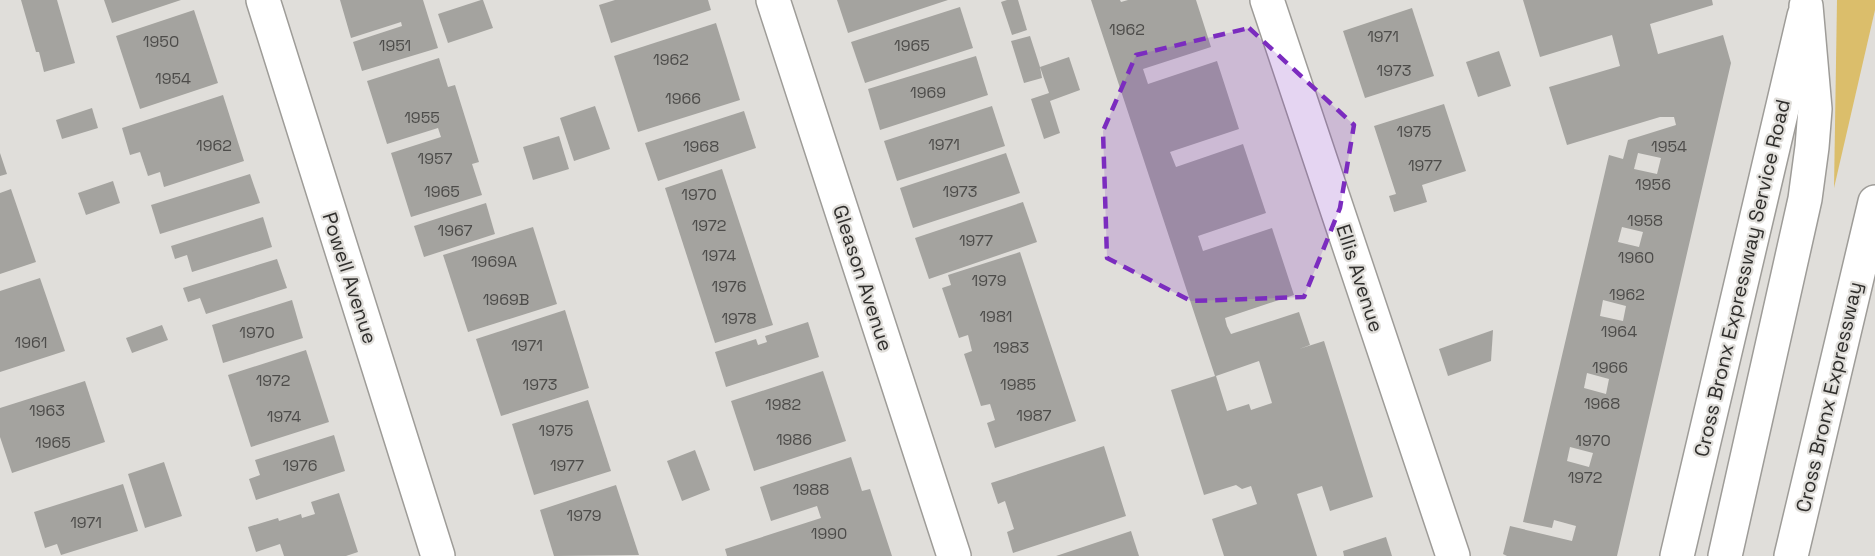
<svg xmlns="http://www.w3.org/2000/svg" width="1875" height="556" viewBox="0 0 1875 556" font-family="'Space Grotesk',sans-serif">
<rect width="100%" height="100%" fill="#e0deda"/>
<path fill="#dbbe6b" d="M1837,0H1875V10L1834,188Z"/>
<g fill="#a4a39f" fill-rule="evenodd">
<path d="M21,0H57L75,63L44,72L39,52H36Z"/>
<path d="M104,0H181L112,23Z"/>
<path d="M340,0H423L438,48L362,71L353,42L402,26L401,22L351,38Z"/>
<path d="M481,0H483L493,28L448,43L438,14Z"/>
<path d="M615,0H708L711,10L611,43L599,5Z"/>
<path d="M837,0H948L848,33Z"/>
<path d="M1007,0H1018L1027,30L1012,35L1001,2Z"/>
<path d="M1091,0H1120L1121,2L1128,0H1196L1211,47L1143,69L1148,84L1217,61L1239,129L1170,152L1176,167L1243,144L1266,213L1198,236L1203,251L1272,228L1294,295L1225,318L1227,326L1231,334L1299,312L1310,345L1299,349L1324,341L1373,497L1330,511L1322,486L1297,494L1317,556H1224L1212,519L1257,504L1251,486L1242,489L1236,485L1204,495L1171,390L1215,376ZM1259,361L1272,403L1251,410L1249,404L1227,411L1216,376Z"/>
<path d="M1523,0H1712L1713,5L1650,24L1658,54L1723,35L1731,63L1617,556H1507L1503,554L1510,526L1572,541L1576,526L1554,520L1552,528L1523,522L1609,155L1623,159L1628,140L1676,125L1674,117H1660L1567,145L1549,87L1620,66L1612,35L1540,57ZM1638,153L1661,158L1657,174L1634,169ZM1622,227L1643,232L1639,247L1618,242ZM1603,300L1626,306L1623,321L1600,316ZM1587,373L1609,379L1606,394L1584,388ZM1570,447L1593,453L1589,467L1567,461Z"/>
<path d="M960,7L973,48L865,83L851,42Z"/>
<path d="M1412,8L1434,76L1365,98L1343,31Z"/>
<path d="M194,10L218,83L140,109L116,36Z"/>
<path d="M716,23L740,100L638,132L614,56Z"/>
<path d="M1030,36L1040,67L1069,57L1080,90L1050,101L1060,133L1044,139L1031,99L1049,93L1040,67L1042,78L1024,83L1011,41Z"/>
<path d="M1499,51L1511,86L1478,97L1466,62Z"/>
<path d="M976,56L988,95L880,130L868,89Z"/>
<path d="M439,58L448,87L455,85L479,162L472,164L482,195L411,217L391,153L441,137L438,128L387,144L367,81Z"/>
<path d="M223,95L244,161L164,187L160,172L148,176L140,152L130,155L122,128Z"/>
<path d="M1444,104L1466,171L1422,185L1427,202L1394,212L1389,196L1396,194L1374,126Z"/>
<path d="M595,106L610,149L574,161L560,118Z"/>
<path d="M992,106L1005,146L897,181L884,141Z"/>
<path d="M92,108L98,128L62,139L56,120Z"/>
<path d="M744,111L756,148L658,181L645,143Z"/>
<path d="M559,136L569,169L533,180L523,147Z"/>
<path d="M0,153L7,174L0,176Z"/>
<path d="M1006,153L1020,193L913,228L900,188Z"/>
<path d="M722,169L773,325L715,343L665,188Z"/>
<path d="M250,174L260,203L160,234L151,205Z"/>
<path d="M113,181L120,203L86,215L78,193Z"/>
<path d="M11,189L36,262L0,274V193Z"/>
<path d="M1023,202L1037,242L929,279L915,238Z"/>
<path d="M486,203L495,234L424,257L414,226Z"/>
<path d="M263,217L272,247L192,272L187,255L175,259L171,246Z"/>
<path d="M533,227L557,304L468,332L443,255Z"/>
<path d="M1020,252L1076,421L995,448L987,423L995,420L990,404L981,406L964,354L972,351L968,335L959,338L942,288L951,285L948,275Z"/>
<path d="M277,259L287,288L206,314L200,298L188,302L183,288Z"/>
<path d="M40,278L65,351L0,372V291Z"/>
<path d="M292,300L303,338L223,363L212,325Z"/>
<path d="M565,310L589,388L501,416L476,339Z"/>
<path d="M808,322L819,357L726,387L715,352L756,339L758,345L767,342L765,336Z"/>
<path d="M162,325L168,340L132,353L126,338Z"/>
<path d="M1493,330L1491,361L1448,376L1439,349Z"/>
<path d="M306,350L329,422L251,447L228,375Z"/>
<path d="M823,371L846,441L754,471L731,401Z"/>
<path d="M85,381L105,442L12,473L0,437V408Z"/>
<path d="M588,400L611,471L534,495L512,424Z"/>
<path d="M334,435L345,471L256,500L249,479L260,475L255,460Z"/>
<path d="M1104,446L1126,516L1013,553L1007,532L1014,529L1005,501L998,504L991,483Z"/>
<path d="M695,450L710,490L682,501L667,461Z"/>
<path d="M851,457L862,491L870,489L892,556H727L725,549L821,518L817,506L771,521L760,487Z"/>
<path d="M164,462L182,516L145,528L128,474Z"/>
<path d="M123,484L138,531L61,555L57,544L45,548L34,512Z"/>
<path d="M616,485L639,555L554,556L540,510Z"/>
<path d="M339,493L358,552L346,556H284L280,544L256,552L248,527L278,518L279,521L301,514L302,518L315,514L311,502Z"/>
<path d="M1131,531L1139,556H1056Z"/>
<path d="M1386,537L1392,556H1344L1343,551Z"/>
</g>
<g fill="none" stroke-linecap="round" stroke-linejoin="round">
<g stroke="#9e9c98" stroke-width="36">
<g id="minor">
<path d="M263,0L438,556"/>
<path d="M773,0L954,556"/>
<path d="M1267,0L1453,556"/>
</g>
</g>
<g stroke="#9e9c98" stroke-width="36">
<path id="major" d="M1677,556L1804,16"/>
</g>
<g stroke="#9e9c98" stroke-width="36">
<g id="highway">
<path d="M1725,556L1805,199L1812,147L1815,109L1806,6"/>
<path d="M1791,556L1875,202"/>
</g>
</g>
<use href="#minor" stroke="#fff" stroke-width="33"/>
<use href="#major" stroke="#fff" stroke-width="33"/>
<use href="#highway" stroke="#fff" stroke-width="33"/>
</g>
<path fill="#7b2cbf" fill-opacity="0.2" stroke="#7b2cbf" stroke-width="4.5" stroke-dasharray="12 8" stroke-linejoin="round" d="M1249,28L1354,125L1340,208L1304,297L1191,301L1107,258L1103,131L1136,55Z"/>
<g text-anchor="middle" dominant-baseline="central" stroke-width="4.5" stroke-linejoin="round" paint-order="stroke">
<g font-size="16" fill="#4d4c4a">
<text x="1127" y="29">1962</text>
<text x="1383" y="36">1971</text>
<text x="161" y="41">1950</text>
<text x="395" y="45">1951</text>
<text x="912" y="45">1965</text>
<text x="671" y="59">1962</text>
<text x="1394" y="70">1973</text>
<text x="173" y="78">1954</text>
<text x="928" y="92">1969</text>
<text x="683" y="98">1966</text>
<text x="422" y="117">1955</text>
<text x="1414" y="131">1975</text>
<text x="944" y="144">1971</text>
<text x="214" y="145">1962</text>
<text x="701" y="146">1968</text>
<text x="1669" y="146">1954</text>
<text x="435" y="158">1957</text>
<text x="1425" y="165">1977</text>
<text x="1653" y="184">1956</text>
<text x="442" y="191">1965</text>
<text x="960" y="191">1973</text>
<text x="699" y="194">1970</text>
<text x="1645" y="220">1958</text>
<text x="709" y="225">1972</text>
<text x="455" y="230">1967</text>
<text x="976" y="240">1977</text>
<text x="719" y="255">1974</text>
<text x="1636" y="257">1960</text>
<text x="494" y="261">1969A</text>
<text x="989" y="280">1979</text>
<text x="729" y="286">1976</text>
<text x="1627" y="294">1962</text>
<text x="506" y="299">1969B</text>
<text x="996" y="316">1981</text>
<text x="739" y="318">1978</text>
<text x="1619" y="331">1964</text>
<text x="257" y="332">1970</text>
<text x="31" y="342">1961</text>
<text x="527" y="345">1971</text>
<text x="1011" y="347">1983</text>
<text x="1610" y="367">1966</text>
<text x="273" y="380">1972</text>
<text x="540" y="384">1973</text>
<text x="1018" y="384">1985</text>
<text x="1602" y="403">1968</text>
<text x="783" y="404">1982</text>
<text x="47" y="410">1963</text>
<text x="1034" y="415">1987</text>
<text x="284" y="416">1974</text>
<text x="556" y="430">1975</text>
<text x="794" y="439">1986</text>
<text x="1593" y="440">1970</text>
<text x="53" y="442">1965</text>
<text x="300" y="465">1976</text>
<text x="567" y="465">1977</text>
<text x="1585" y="477">1972</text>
<text x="811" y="489">1988</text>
<text x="584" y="515">1979</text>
<text x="86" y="522">1971</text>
<text x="829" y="533">1990</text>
</g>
<g font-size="20" fill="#302f2d" stroke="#e0deda">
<text transform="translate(350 278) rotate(72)">Powell Avenue</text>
<text transform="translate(863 278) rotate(72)">Gleason Avenue</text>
<text transform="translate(1360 278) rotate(72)">Ellis Avenue</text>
<text transform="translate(1742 278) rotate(-77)">Cross Bronx Expressway Service Road</text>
<text transform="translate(1829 397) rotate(-77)">Cross Bronx Expressway</text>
</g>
</g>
</svg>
